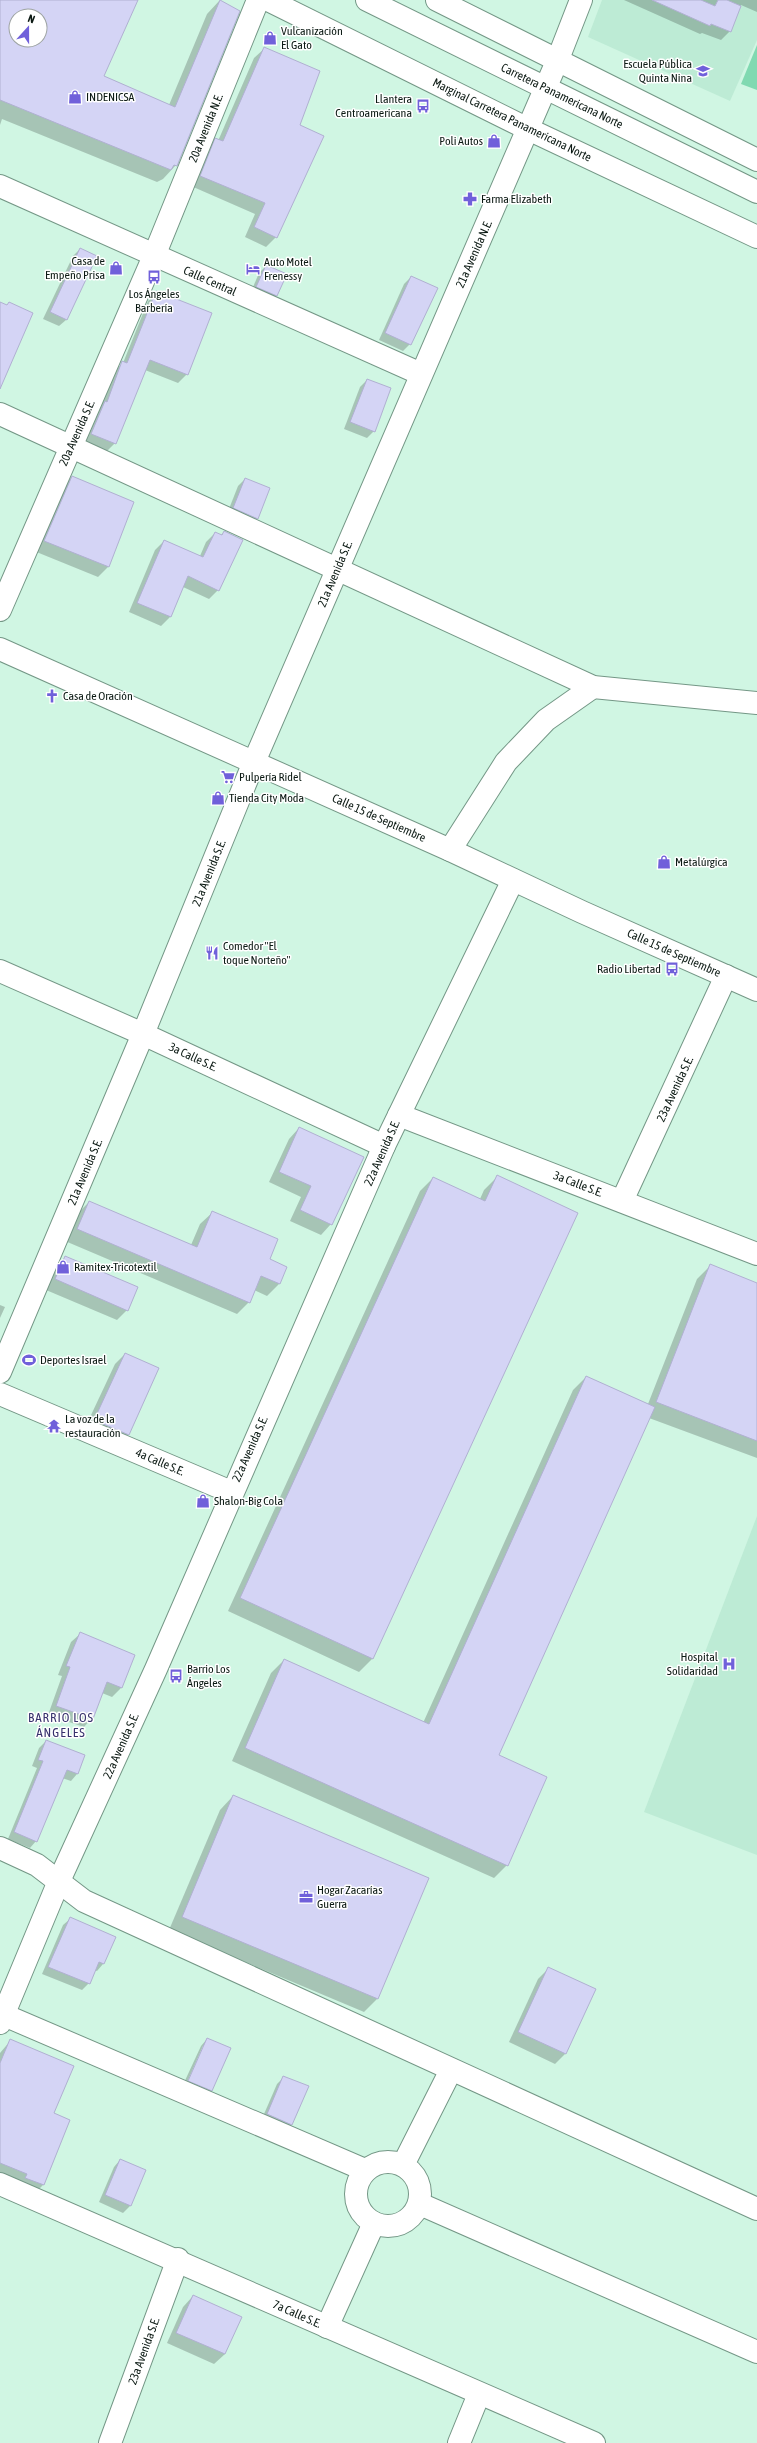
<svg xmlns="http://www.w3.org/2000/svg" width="757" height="2443" viewBox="0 0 757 2443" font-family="'Asap Condensed',sans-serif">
<rect width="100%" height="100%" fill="#d0f6e3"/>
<g fill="#bdebd5">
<path d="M602,0H757V40L730,101L588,37Z"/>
<path d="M757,1516V1855L644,1812Z"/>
</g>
<path fill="#80d9b1" d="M757,45V90L741,84Z"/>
<g fill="#0003" fill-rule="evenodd">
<path d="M0,0H137L103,76L169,105L207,14L220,0L176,165L163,179L157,182L2,119L0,125ZM16,16H40V40H16Z"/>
<path d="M624,0H757V12L741,5L730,31L721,40L702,33L700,34Z"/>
<path d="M265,48L299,126L276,237L266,247L245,237L255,214L191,186L205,150L216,139L218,141L254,58Z"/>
<path d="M80,249L96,256L66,320L59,326L43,319L73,256Z"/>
<path d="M266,266L276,295L269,302L250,294L259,273Z"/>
<path d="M411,277L410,344L403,351L379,340L404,284Z"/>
<path d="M157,292L187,374L178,383L145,370L115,443L106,452L83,443L114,371L123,363L148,301Z"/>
<path d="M367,380L374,431L367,438L344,429L360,387Z"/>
<path d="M72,477L133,502L108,567L98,577L34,551L62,488Z"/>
<path d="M245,479L257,518L250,525L227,514L238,486Z"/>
<path d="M224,532L218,590L209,599L183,587L170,617L161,626L129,612L155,550L164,541L200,556L206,542L215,533L220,536Z"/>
<path d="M299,1128L331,1224L321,1235L290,1221L301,1197L269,1182L289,1139Z"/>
<path d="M497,1177L373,1658L359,1672L228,1611L420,1191L433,1178L480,1199L484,1190Z"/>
<path d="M89,1202L191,1245L200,1224L213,1212L268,1260L286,1267L279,1284L267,1296L254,1290L249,1302L237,1314L65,1241L77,1214Z"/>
<path d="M66,1257L127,1310L117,1320L46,1290L55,1268Z"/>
<path d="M710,1266L757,1284V1458L649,1418L498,1756L507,1865L494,1878L232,1761L271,1673L284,1660L423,1723L573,1390L586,1377L648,1404L697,1279Z"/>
<path d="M0,1305L5,1307L0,1318Z"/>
<path d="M125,1354L128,1434L118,1445L84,1430L115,1364Z"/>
<path d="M80,1634L134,1656L121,1688L112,1697L102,1693L92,1718L84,1727L48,1715L62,1676L58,1675L71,1642Z"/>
<path d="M46,1741L84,1755L77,1774L71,1781L62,1778L36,1841L30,1848L8,1839L37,1768L32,1766L39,1748Z"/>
<path d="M233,1796L428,1878L377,1999L364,2012L169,1930L220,1810Z"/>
<path d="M70,1919L114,1937L103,1964L97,1971L94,1970L89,1983L82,1990L42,1974L63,1925Z"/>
<path d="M548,1969L565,2054L555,2064L509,2042L538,1979Z"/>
<path d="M207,2039L211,2090L204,2097L182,2087L201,2046ZM203,2046H205L187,2086L186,2085Z"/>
<path d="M11,2040L53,2114L69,2120L43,2185L34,2194L0,2177V2053Z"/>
<path d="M284,2077L291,2124L284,2131L261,2121L277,2084Z"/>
<path d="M120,2160L145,2170L130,2206L123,2213L99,2202L114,2167Z"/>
<path d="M193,2296L225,2354L214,2364L167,2343L183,2307Z"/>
</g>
<g fill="#d4d4f5" stroke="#b0b0d1" fill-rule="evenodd">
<path d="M0,0H138L104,76L175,107L220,0L240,11L177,166L174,165L171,170L0,100ZM16,16H40V40H16Z"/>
<path d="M652,0H701L715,6L718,0H727L741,6L731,32L711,24L710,26Z"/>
<path d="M264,47L320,71L300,125L324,136L277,238L254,227L265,203L200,176L215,138L223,141Z"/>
<path d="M80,248L97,256L67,320L50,312Z"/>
<path d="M266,265L287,274L277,296L256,287Z"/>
<path d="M411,276L438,288L411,345L385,333Z"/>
<path d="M156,291L212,313L188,375L150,360L116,444L91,434L105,401L107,402L122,361L127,363Z"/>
<path d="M0,302L7,305L9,302L33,313L0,389Z"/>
<path d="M367,379L391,388L375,432L350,422Z"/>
<path d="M72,476L134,502L109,567L44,541Z"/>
<path d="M245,478L270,488L258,519L233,508Z"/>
<path d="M224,531L243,540L219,591L188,576L171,617L137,603L164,540L203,557L215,532L222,535Z"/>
<path d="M299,1127L364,1157L332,1225L300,1210L311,1186L279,1172Z"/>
<path d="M497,1175L578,1213L373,1659L240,1598L433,1177L485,1201Z"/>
<path d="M89,1201L197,1247L212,1211L278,1239L270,1259L287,1267L280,1284L261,1276L250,1303L77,1229Z"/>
<path d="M65,1256L138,1287L128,1311L55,1279Z"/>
<path d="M710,1264L757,1283V1441L656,1402Z"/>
<path d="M125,1353L159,1368L129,1435L94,1420Z"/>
<path d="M586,1376L655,1407L499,1755L547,1777L508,1866L245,1748L284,1659L429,1724Z"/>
<path d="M80,1632L135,1655L122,1688L107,1682L93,1719L56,1706L70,1667L66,1666Z"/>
<path d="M46,1740L85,1755L78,1774L67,1770L37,1842L14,1832L43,1761L38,1760Z"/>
<path d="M233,1795L429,1878L378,1999L182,1917Z"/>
<path d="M70,1917L116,1937L104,1964L99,1962L90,1984L48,1967Z"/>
<path d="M548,1967L596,1989L566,2054L518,2032Z"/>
<path d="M207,2038L231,2048L212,2091L188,2081Z"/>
<path d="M10,2039L74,2066L54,2113L70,2120L44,2185L25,2178L27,2174L0,2163V2063Z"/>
<path d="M283,2076L309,2086L292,2125L267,2114Z"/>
<path d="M120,2159L146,2170L131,2206L105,2195Z"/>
<path d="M193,2295L242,2317L225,2354L176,2333Z"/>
</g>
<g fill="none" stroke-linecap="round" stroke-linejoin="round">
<g stroke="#749786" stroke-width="24">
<g id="minor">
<path d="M268,0L528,129L757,237"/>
<path d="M0,186L421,374"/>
<path d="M0,414L593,687L757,703"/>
<path d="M0,610L154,256L258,0"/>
<path d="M0,649L450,850L582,912L757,990"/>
<path d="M450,850L506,762L546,720L593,687"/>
<path d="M0,971L143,1034L384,1146"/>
<path d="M399,1115L757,1254"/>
<path d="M622,1201L726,976"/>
<path d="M0,1372L143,1034L254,762L558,59L581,0"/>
<path d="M0,1394L231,1492"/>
<path d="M0,1848L37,1865L84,1901L757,2209"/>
<path d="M4,2015L365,2170"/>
<path d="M0,2023L59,1881L156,1669L384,1146L513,880"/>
<circle cx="388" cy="2194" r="32"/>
<path d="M403,2165L451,2070"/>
<path d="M0,2184L594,2443"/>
<path d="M420,2204L757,2352"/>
<path d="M327,2327L374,2223"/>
<path d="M110,2443L178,2259"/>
<path d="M459,2443L479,2394"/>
</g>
</g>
<g stroke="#749786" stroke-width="24">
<g id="highway">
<path d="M367,0L757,192"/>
<path d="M437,0L757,160"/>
</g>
</g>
<use href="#minor" stroke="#fff" stroke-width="22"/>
<use href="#highway" stroke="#fff" stroke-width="22"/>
</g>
<defs>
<g id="shop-bare" transform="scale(1.08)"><path d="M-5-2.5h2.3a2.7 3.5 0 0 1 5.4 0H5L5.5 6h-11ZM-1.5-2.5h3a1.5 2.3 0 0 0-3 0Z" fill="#7060da" stroke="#fff" stroke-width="2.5" paint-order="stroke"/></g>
<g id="school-bare" transform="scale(1.08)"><path d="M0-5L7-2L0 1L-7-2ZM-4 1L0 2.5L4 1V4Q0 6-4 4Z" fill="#7060da" stroke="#fff" stroke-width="2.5" paint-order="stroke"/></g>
<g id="bus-bare" transform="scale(1.08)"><path d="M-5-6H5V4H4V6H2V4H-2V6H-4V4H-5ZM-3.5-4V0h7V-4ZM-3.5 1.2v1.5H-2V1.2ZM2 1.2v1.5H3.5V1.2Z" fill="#7060da" stroke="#fff" stroke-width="2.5" paint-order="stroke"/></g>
<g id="pharmacy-bare" transform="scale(1.08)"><path d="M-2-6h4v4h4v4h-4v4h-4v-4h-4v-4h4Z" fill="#7060da" stroke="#fff" stroke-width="2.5" paint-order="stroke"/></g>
<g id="hotel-bare" transform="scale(1.08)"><path d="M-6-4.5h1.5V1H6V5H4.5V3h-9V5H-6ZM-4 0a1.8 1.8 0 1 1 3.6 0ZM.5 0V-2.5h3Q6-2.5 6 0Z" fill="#7060da" stroke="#fff" stroke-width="2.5" paint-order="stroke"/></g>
<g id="church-bare" transform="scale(1.08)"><path d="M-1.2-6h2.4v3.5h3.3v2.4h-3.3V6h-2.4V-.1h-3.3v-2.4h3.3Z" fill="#7060da" stroke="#fff" stroke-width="2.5" paint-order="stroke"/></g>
<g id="supermarket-bare" transform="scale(1.08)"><path d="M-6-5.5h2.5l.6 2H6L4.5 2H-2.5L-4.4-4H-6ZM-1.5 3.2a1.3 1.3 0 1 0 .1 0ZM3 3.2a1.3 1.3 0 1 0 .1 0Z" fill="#7060da" stroke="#fff" stroke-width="2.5" paint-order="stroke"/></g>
<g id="restaurant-bare" transform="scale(1.08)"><path d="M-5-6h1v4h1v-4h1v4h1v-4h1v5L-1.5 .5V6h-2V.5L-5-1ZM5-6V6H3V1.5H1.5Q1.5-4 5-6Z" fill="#7060da" stroke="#fff" stroke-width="2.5" paint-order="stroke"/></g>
<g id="stadium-bare" transform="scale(1.08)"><path d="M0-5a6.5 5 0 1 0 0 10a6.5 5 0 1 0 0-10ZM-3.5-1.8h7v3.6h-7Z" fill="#7060da" stroke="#fff" stroke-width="2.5" paint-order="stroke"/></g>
<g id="temple-bare" transform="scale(1.08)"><path d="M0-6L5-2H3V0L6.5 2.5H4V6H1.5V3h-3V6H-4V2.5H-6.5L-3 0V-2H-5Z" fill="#7060da" stroke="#fff" stroke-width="2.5" paint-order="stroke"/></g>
<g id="hospital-bare" transform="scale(1.08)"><path d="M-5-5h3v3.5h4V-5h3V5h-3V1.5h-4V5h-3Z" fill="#7060da" stroke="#fff" stroke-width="2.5" paint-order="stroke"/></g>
<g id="office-bare" transform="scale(1.08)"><path d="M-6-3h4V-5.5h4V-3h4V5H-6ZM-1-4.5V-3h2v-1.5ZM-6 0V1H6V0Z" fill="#7060da" stroke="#fff" stroke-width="2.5" paint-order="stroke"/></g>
</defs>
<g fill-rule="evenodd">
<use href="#shop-bare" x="270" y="38"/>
<use href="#school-bare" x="703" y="71"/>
<use href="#shop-bare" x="75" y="97"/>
<use href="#bus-bare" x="423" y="106"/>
<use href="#shop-bare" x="494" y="141"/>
<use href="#pharmacy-bare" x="470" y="199"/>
<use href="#shop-bare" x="116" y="268"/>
<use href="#hotel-bare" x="253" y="269"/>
<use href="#bus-bare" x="154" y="277"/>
<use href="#church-bare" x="52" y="696"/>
<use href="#supermarket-bare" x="228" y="777"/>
<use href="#shop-bare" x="218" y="798"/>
<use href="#shop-bare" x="664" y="862"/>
<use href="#restaurant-bare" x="212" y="953"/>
<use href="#bus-bare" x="672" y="969"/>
<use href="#shop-bare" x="63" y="1267"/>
<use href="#stadium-bare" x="29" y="1360"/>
<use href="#temple-bare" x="54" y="1426"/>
<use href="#shop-bare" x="203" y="1501"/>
<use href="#hospital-bare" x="729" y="1664"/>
<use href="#bus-bare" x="176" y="1676"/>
<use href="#office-bare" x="306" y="1897"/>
</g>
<g text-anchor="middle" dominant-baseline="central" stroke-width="3" stroke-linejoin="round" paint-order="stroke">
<g font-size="12" fill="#0b1913" stroke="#fff" text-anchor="start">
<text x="281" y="31">Vulcanización<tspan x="281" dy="14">El Gato</tspan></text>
<text x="692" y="64" text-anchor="end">Escuela Pública<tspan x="692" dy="14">Quinta Nina</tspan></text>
<text x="86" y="97">INDENICSA</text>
<text x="412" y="99" text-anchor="end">Llantera<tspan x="412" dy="14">Centroamericana</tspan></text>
<text x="483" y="141" text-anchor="end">Poli Autos</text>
<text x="481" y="199">Farma Elizabeth</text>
<text x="105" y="261" text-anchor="end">Casa de<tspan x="105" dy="14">Empeño Prisa</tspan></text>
<text x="264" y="262">Auto Motel<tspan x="264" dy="14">Frenessy</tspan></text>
<text x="154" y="294" text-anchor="middle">Los Ángeles<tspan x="154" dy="14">Barbería</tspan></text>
<text x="63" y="696">Casa de Oración</text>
<text x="239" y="777">Pulpería Ridel</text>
<text x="229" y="798">Tienda City Moda</text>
<text x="675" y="862">Metalúrgica</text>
<text x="223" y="946">Comedor "El<tspan x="223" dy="14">toque Norteño"</tspan></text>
<text x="661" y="969" text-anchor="end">Radio Libertad</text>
<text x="74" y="1267">Ramitex-Tricotextil</text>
<text x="40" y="1360">Deportes Israel</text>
<text x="65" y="1419">La voz de la<tspan x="65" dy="14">restauración</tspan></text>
<text x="214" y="1501">Shalon-Big Cola</text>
<text x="718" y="1657" text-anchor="end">Hospital<tspan x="718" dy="14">Solidaridad</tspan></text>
<text x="187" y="1669">Barrio Los<tspan x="187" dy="14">Ángeles</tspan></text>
<text x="317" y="1890">Hogar Zacarías<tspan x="317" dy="14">Guerra</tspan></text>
</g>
<g font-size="12" fill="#0b1913" stroke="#fff">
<text transform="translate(562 96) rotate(26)">Carretera Panamericana Norte</text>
<text transform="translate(512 120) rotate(26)">Marginal Carretera Panamericana Norte</text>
<text transform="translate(206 128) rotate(-68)">20a Avenida N.E.</text>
<text transform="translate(474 254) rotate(-66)">21a Avenida N.E.</text>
<text transform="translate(210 281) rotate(24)">Calle Central</text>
<text transform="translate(77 433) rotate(-66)">20a Avenida S.E.</text>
<text transform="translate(335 574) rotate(-67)">21a Avenida S.E.</text>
<text transform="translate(379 818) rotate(24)">Calle 15 de Septiembre</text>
<text transform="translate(209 873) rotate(-68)">21a Avenida S.E.</text>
<text transform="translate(674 953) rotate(24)">Calle 15 de Septiembre</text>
<text transform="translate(193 1057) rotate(25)">3a Calle S.E.</text>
<text transform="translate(675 1089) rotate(-65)">23a Avenida S.E.</text>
<text transform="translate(382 1153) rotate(-66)">22a Avenida S.E.</text>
<text transform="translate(85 1172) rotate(-67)">21a Avenida S.E.</text>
<text transform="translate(578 1184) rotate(21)">3a Calle S.E.</text>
<text transform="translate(250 1449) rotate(-66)">22a Avenida S.E.</text>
<text transform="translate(160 1462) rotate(23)">4a Calle S.E.</text>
<text transform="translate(121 1746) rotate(-66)">22a Avenida S.E.</text>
<text transform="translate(297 2314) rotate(24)">7a Calle S.E.</text>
<text transform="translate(144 2351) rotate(-70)">23a Avenida S.E.</text>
</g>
<g font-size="13" letter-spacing="1" fill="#38326d" stroke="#fff">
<text x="61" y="1717">BARRIO LOS<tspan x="61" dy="15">ÁNGELES</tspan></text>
</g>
</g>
<g transform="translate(28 28) rotate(21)"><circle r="19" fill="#ffffff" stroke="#9da3a1"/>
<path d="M0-3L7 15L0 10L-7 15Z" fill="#7060da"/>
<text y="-6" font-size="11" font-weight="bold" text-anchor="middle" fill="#0b1913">N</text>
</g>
</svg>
